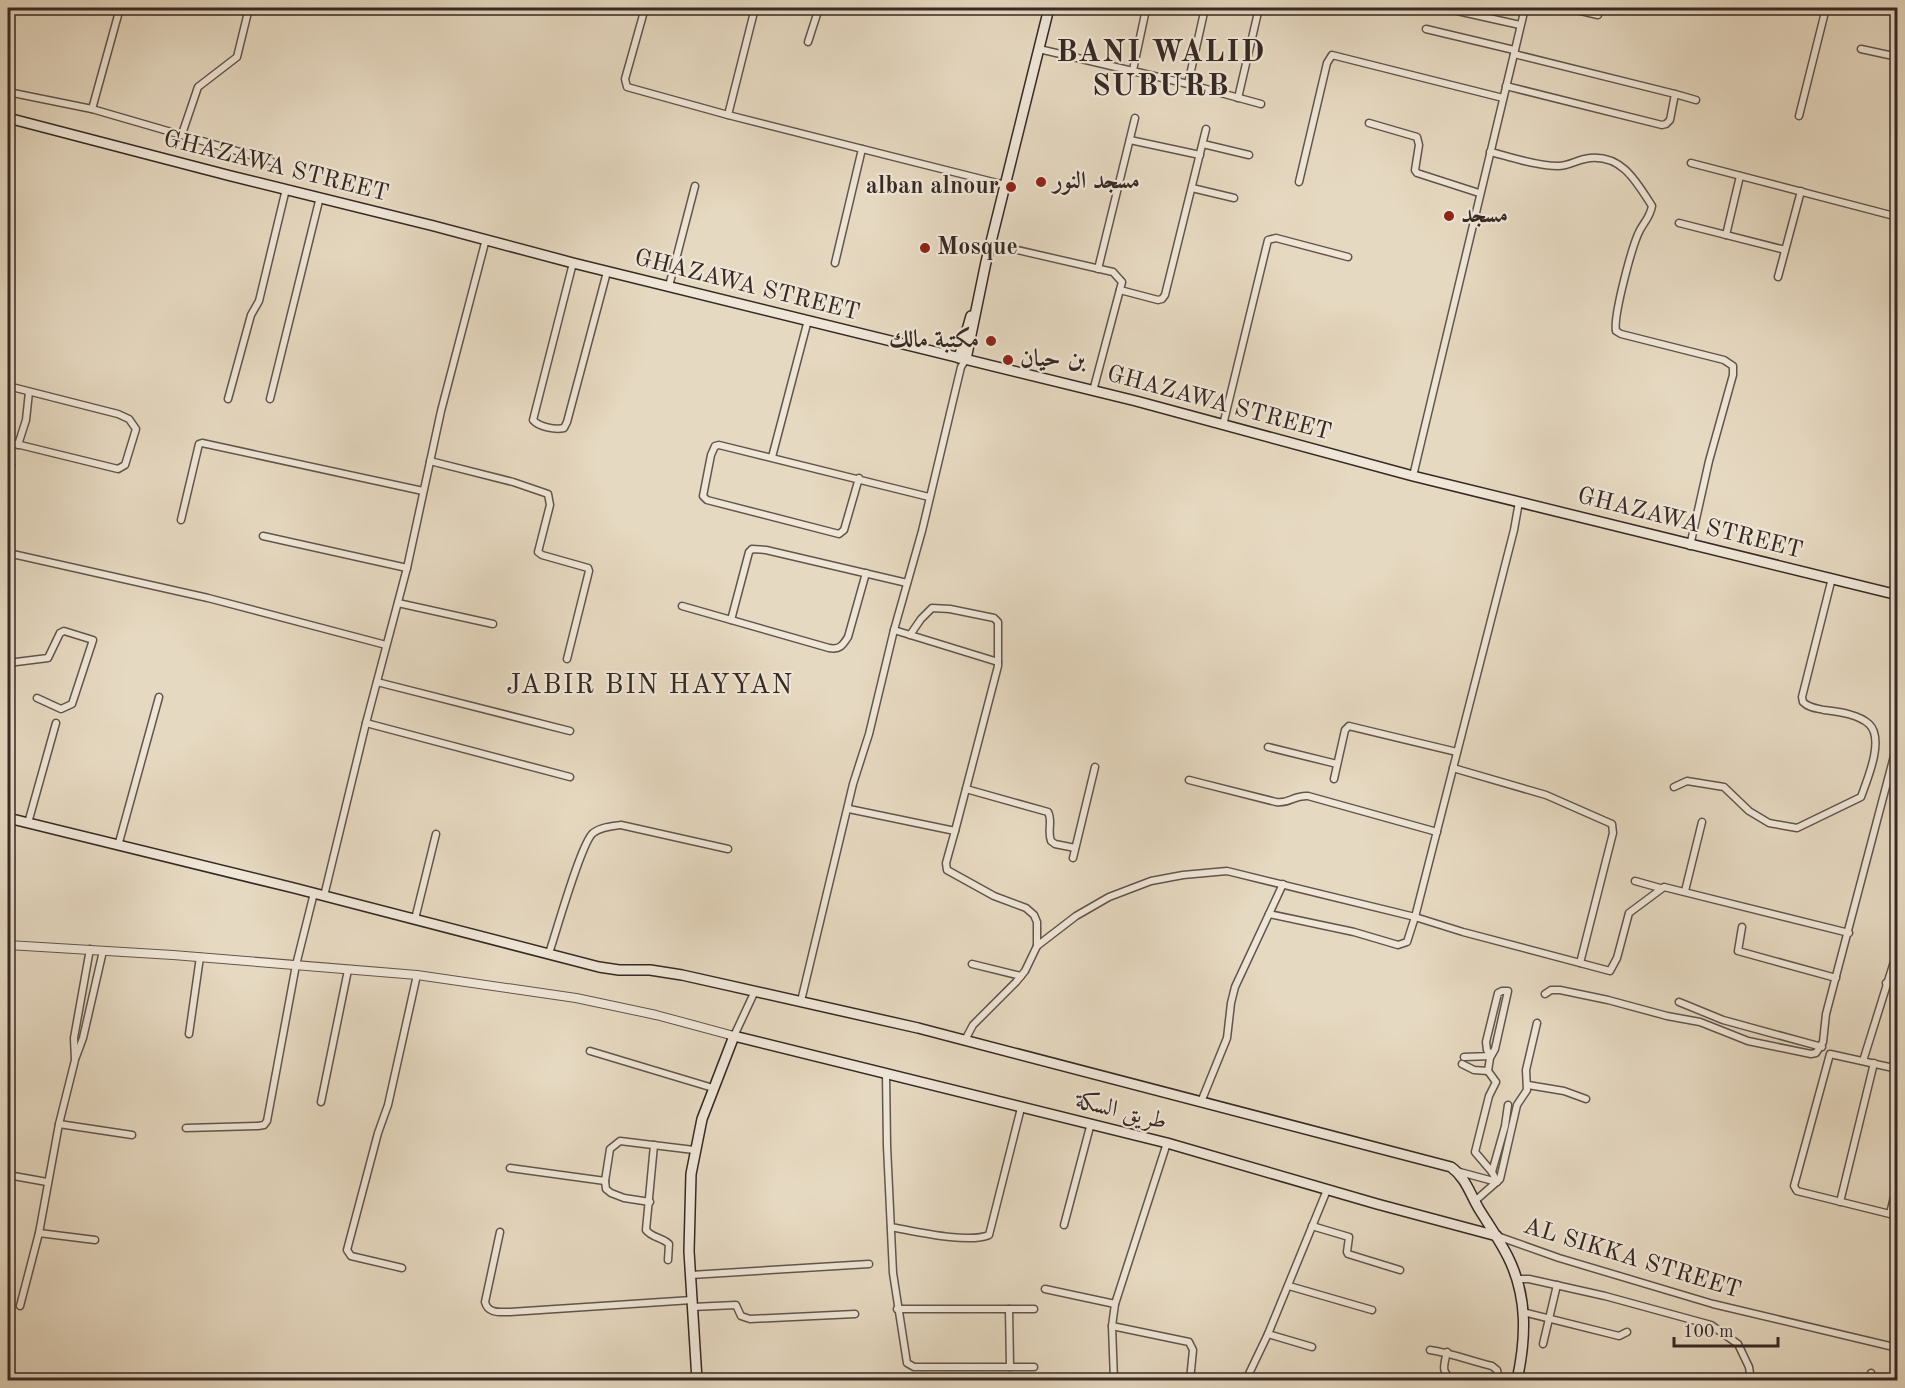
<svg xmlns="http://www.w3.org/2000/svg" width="1905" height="1388" viewBox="0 0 1905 1388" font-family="'Old Standard TT',Amiri,serif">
<rect width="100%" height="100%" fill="#e6d9c1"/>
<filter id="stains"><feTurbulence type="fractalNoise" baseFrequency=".00333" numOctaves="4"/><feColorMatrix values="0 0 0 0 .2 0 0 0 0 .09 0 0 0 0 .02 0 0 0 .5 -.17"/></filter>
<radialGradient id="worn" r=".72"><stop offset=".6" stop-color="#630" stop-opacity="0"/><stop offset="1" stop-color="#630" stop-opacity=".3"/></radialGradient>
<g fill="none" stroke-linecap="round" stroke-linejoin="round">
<g stroke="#62554b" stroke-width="9">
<g id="minor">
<path d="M645,8L625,79L627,87L728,115L1005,185"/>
<path d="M1444,8L1520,25"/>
<path d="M1568,8L1598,15"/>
<path d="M1426,29L1514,50"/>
<path d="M808,42L819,8"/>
<path d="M1039,49L1188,84L1261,104"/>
<path d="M1861,49L1898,57"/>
<path d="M1133,70L1145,14"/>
<path d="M1188,84L1205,8"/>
<path d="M1506,86L1662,125L1666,124L1670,120L1675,94L1514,54"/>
<path d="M8,92L92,109L271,161"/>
<path d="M1675,94L1696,100"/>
<path d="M1238,98L1259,8"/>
<path d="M92,109L120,8"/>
<path d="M728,115L755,8"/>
<path d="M1799,116L1826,8"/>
<path d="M1369,123L1417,137L1419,145L1415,170L1417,173L1479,193"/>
<path d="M182,134L198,87L237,57L249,8"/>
<path d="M1130,140L1200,155"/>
<path d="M1203,144L1249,155"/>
<path d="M1490,152C1512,157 1536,166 1558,166C1570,166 1578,159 1590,158C1622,155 1636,181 1652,206C1650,217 1645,221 1640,230C1632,245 1613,317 1616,331L1621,334L1724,360L1733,366V375L1709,461L1690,546"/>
<path d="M1691,163L1898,217"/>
<path d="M1299,182L1327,63L1332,55L1503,98"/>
<path d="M1192,188L1234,198"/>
<path d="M1679,223L1785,250"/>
<path d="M1726,235L1740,176"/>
<path d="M991,244L1113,272L1122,282L1093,391"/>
<path d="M573,263L533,420C539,427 555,430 564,428L567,422L607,272"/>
<path d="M835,263L862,149"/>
<path d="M1098,269L1135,118"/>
<path d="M1778,277L1801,191"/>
<path d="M669,286L695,186"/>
<path d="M1120,290L1158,300L1162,299L1165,295L1206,129"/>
<path d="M8,386L118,414L129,419L136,429L125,465L118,469L8,442"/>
<path d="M228,399L251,315L259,301L286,189"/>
<path d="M270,399L320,197"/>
<path d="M1223,425L1268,240L1276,238L1348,257"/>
<path d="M18,445L26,420L29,392"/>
<path d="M772,457L808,320"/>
<path d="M430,461L513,482L548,494L550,505L538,552L542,555L588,568L589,571L567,659"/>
<path d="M8,468L11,465"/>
<path d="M1413,476L1525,8"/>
<path d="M859,478L844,530L839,534L707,500L703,496L711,455L715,446L719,445L929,497"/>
<path d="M181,520L199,444L202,443L423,491"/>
<path d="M263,536L407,568"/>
<path d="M8,553L208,598L386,645"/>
<path d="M398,603L493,624"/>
<path d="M682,606L829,648C840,650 843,645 848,637L866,573"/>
<path d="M731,620L749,552L752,549L766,550L907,583"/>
<path d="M894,630L998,662"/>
<path d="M910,635L921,619L932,608L950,609L994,618L998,622V666L955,831"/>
<path d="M8,663L48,658L60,633L64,631L93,640L72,704L61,709L37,698"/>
<path d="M377,682L570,731"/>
<path d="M366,723L570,777"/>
<path d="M1268,747L1337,764"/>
<path d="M1453,768L1546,795L1612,824L1613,833L1580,963"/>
<path d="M1334,779L1345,730L1349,726L1457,752"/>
<path d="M1189,780L1276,802C1290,804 1293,795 1308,796L1437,832"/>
<path d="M1674,787L1687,781L1724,787L1749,811L1769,823L1797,828L1861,797C1867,780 1885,739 1869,724C1858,714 1839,712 1824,710C1816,708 1809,708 1803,702L1802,697L1832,578"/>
<path d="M966,789L1048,812C1053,821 1047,831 1051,841L1055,844L1075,848"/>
<path d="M849,809L955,831L946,863L947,870L994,896L1026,908L1034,915L1037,922V946"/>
<path d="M28,823L56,723"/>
<path d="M118,846L159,697"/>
<path d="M1073,858L1095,767"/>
<path d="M1635,881L1660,888"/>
<path d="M1685,891L1702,822"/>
<path d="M324,896L366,723L407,568L441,411L486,239"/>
<path d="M1269,914L1354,932L1398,945L1407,942L1415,917L1463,932L1610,971L1617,958L1629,913L1664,887L1849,933"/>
<path d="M415,919L436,834"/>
<path d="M1742,927L1738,951L1836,978"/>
<path d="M549,953C556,933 581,843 593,833C601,827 612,826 621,825L728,849"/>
<path d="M972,964L1021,976"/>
<path d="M1886,983L1898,984"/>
<path d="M1545,994L1551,990H1560L1608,1000L1667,1016L1700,1022L1748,1041L1811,1054L1816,1053L1823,1042L1826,1014L1898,741"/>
<path d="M801,1001L853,784L869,734L894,630L922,531L961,367L966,359"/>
<path d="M1679,1002L1723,1020L1822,1047"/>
<path d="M189,1034L200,957"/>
<path d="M734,1036L755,991"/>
<path d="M965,1040L973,1025L1016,982L1025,971L1037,946L1076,916L1109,897L1151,881L1183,875L1227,871L1415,917L1514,530L1519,502"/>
<path d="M590,1051L713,1088"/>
<path d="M76,1057L83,1038L103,951"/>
<path d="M1464,1057L1491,1056L1487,1050L1486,1042L1498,993L1502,991H1508L1495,1049L1490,1058L1488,1071L1496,1082L1489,1096L1475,1152L1492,1172L1497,1182"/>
<path d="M1863,1061L1898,949"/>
<path d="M1462,1064L1474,1070L1488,1071"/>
<path d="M1898,1069L1830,1054L1794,1186L1797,1191L1898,1216"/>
<path d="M886,1073L887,1146L893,1273L907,1363L914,1367H1034"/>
<path d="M1528,1085L1564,1091L1586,1099"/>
<path d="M321,1102L348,970"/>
<path d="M1201,1102L1227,1038L1231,1003L1235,987L1283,884"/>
<path d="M59,1124L132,1135"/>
<path d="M186,1128L258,1126L264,1125L267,1121L296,965L314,893"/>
<path d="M654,1145L646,1230C652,1238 662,1237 669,1244L668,1260"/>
<path d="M510,1168L605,1181L610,1149L620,1141L694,1150"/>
<path d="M1456,1171L1497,1182"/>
<path d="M1492,1172L1505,1126L1508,1105"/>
<path d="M8,1175L47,1182"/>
<path d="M605,1181L606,1189L611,1193L624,1198L650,1202"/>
<path d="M1475,1201L1500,1179L1517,1105L1527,1090L1526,1070L1537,1023"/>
<path d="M1840,1202L1874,1063"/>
<path d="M1890,1214L1898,1180"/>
<path d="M1064,1225L1091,1123"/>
<path d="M1312,1226L1349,1237L1347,1252L1348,1254L1400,1270"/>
<path d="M891,1227C914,1231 968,1244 989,1235L1021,1108"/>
<path d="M500,1232L485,1302C488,1314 500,1312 510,1312L692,1300"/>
<path d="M39,1233L95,1240"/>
<path d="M1497,1236L1559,1258L1713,1304L1898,1348"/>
<path d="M402,1268L351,1256L347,1250L378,1133L388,1105L417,975"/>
<path d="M691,1275L869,1264"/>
<path d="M1517,1279H1529L1605,1296L1711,1325L1738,1344L1749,1367L1751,1380"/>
<path d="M1289,1286L1372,1310"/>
<path d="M1045,1289L1115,1304"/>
<path d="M20,1306L39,1233L59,1124L75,1060L74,1038L90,949"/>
<path d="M692,1307L736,1305L741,1316L750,1319L855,1314"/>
<path d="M897,1309H1034"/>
<path d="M1009,1309L1010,1367"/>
<path d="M1523,1312L1619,1336L1627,1332"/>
<path d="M1112,1326L1189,1342L1193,1350L1190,1380"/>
<path d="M1268,1334L1312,1347"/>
<path d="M1543,1344L1557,1285"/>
<path d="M1430,1350C1451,1353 1471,1361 1492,1366L1497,1370L1499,1380"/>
<path d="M1447,1352C1444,1365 1440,1373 1454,1380"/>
<path d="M1114,1380L1112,1326L1115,1304L1167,1143"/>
<path d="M1246,1380L1268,1334L1327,1190"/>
<path d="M1870,1380L1871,1373"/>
</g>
</g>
<g stroke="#62554b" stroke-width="10">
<path id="tertiary" d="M8,945L173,955L417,975L576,998L656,1015L734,1036"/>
</g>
<g stroke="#362924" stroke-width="12">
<g id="secondary">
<path d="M8,118L231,176L434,226L573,263L1136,401L1413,476L1898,595"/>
<path d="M959,358L971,316"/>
<path d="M966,359L986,262L1049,8"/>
<path d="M8,818L294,888L599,967L619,970H650L682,975L918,1028L1451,1167C1466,1178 1470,1194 1479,1209C1489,1225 1500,1241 1508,1257C1528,1297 1526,1339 1517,1380"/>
<path d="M697,1380L689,1251L691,1174L702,1119L734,1036L1167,1143L1377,1204L1497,1236"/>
</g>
</g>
<use href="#minor" stroke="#efe6d7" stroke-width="6"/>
<use href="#tertiary" stroke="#efe6d7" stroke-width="8"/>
<use href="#secondary" stroke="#efe6d7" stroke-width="9"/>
</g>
<g fill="#8f2418" stroke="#efe6d7" stroke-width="2">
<circle cx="1041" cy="182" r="6"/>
<circle cx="1011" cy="187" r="6"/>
<circle cx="1449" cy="216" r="6"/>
<circle cx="925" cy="248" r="6"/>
<circle cx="991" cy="341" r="6"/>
<circle cx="1008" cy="360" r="6"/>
</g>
<g text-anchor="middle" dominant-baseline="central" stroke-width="4.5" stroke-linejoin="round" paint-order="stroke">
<g font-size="24" fill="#362924" stroke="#efe6d7">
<text transform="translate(276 167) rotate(14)">GHAZAWA STREET</text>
<text transform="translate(747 286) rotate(14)">GHAZAWA STREET</text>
<text transform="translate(1219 404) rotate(15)">GHAZAWA STREET</text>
<text transform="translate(1690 524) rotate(14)">GHAZAWA STREET</text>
<text transform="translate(1121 1112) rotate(14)">طريق السكة</text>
<text transform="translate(1632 1259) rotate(17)">AL SIKKA STREET</text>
</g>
<g font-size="24" font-weight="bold" fill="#362924" stroke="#efe6d7" text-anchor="start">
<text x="1053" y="182">مسجد النور</text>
<text x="999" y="187" text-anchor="end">alban alnour</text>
<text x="1461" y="216">مسجد</text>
<text x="937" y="248">Mosque</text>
<text x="979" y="341" text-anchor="end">مكتبة مالك</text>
<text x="1020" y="360">بن حيان</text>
</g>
<g font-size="27" letter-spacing="1.5" fill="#362924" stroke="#efe6d7">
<text x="650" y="685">JABIR BIN HAYYAN</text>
</g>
<g font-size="30" font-weight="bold" letter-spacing="1.5" fill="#362924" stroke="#efe6d7">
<text x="1161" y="53">BANI WALID<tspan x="1161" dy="34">SUBURB</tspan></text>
</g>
</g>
<rect width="1905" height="1388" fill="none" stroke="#e6d9c1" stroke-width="30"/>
<rect x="9" y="9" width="1887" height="1370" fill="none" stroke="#362924" stroke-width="3"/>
<rect x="15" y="15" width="1875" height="1358" fill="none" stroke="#362924" stroke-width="1.5"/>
<path d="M1674 1337v9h104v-9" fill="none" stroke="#362924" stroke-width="3"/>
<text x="1683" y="1337" font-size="18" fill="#362924" stroke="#efe6d7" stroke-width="4.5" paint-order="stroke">100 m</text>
<rect width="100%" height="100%" filter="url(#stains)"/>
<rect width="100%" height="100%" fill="url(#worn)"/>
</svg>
